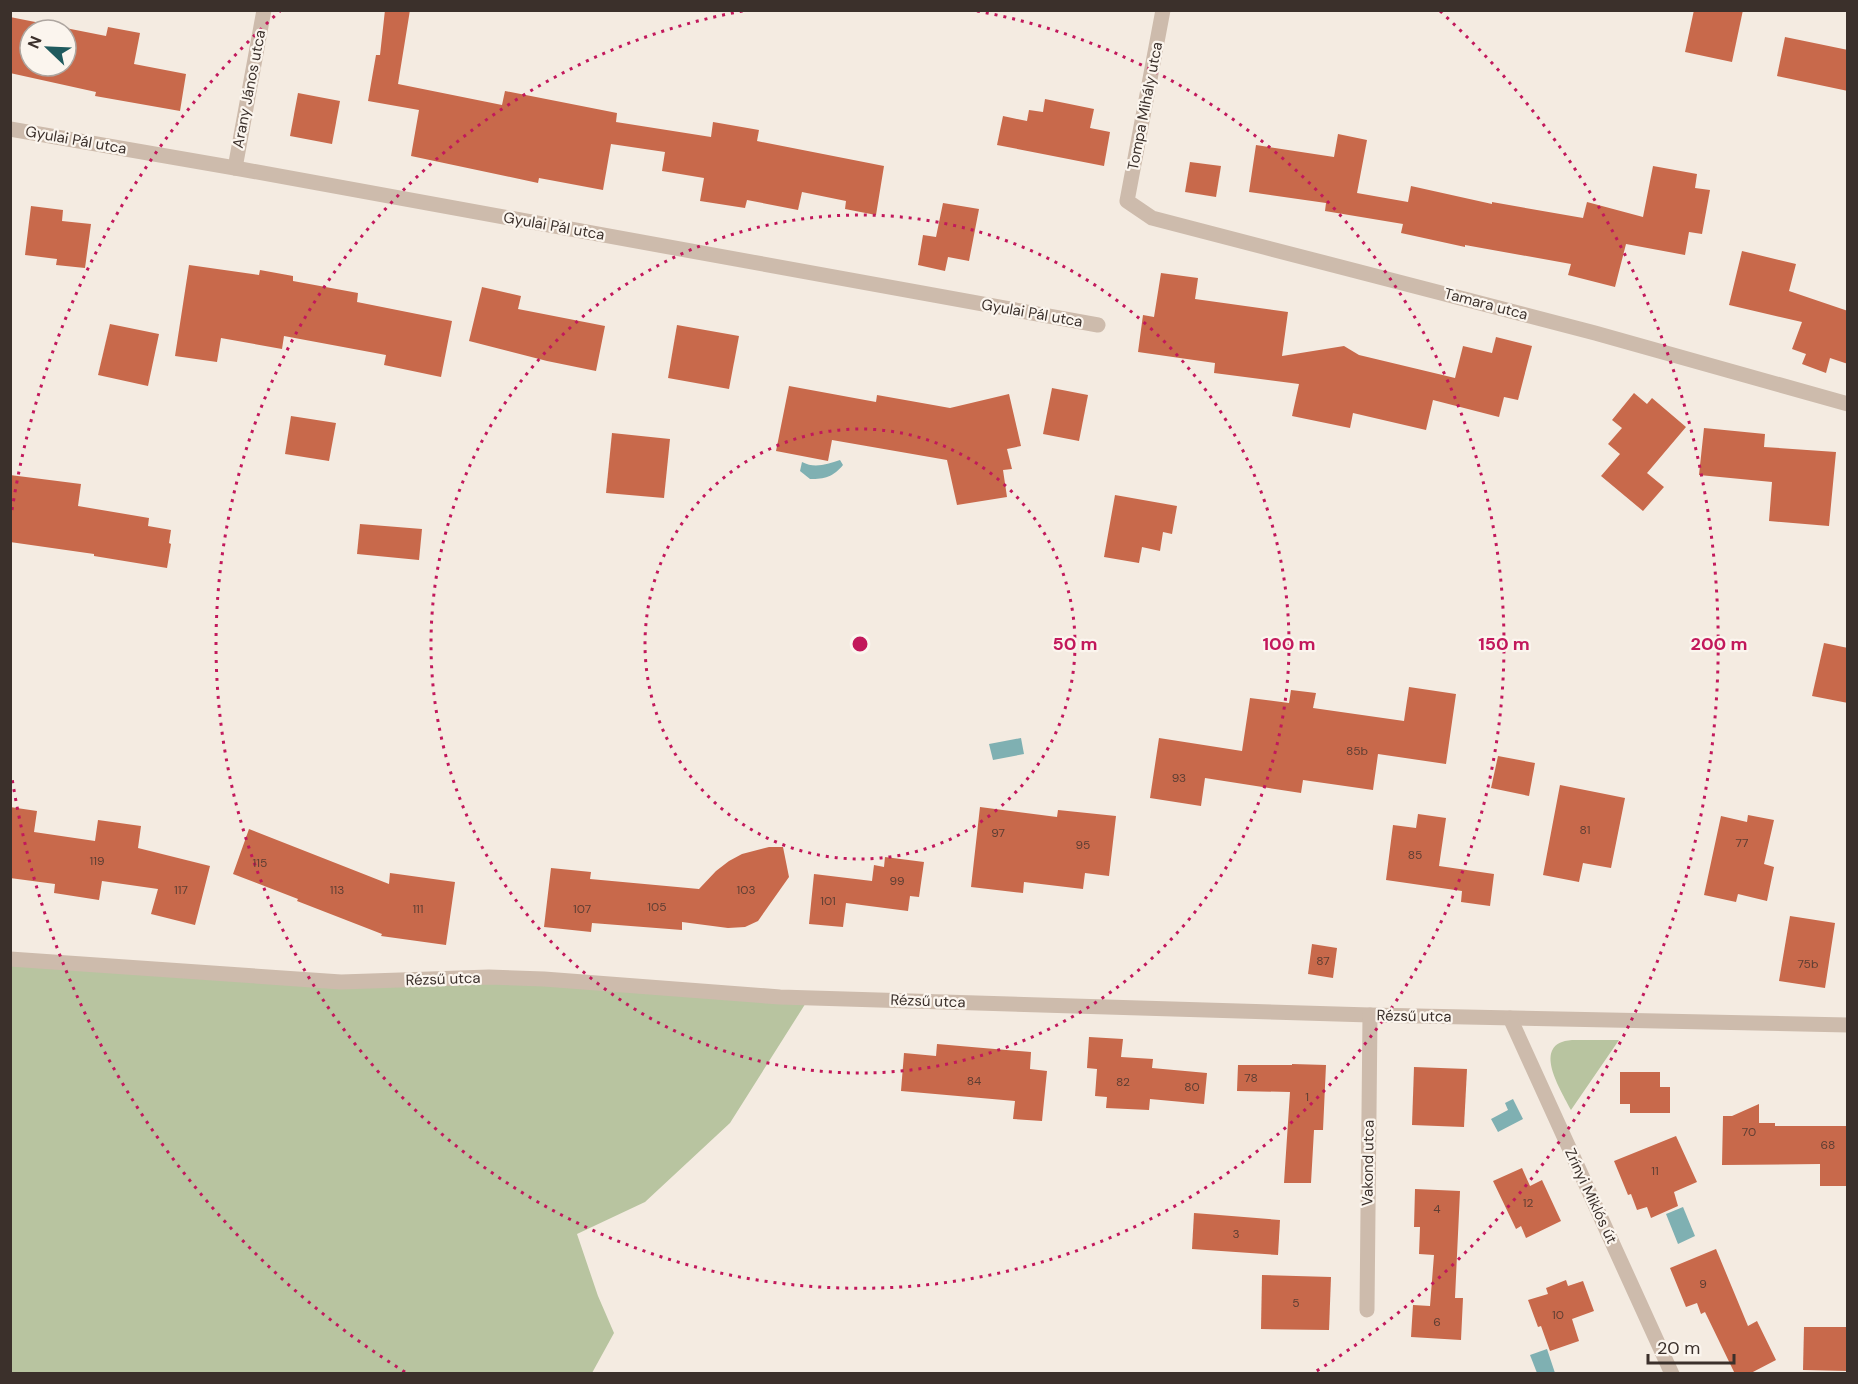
<svg xmlns="http://www.w3.org/2000/svg" width="1858" height="1384" viewBox="0 0 1858 1384" font-family="'DM Sans',sans-serif">
<rect width="100%" height="100%" fill="#f4ebe1"/>
<g fill="#b8c4a0">
<path d="M10,959L809,998L730,1123L645,1202L577,1234L598,1296L614,1333L592,1373L11,1374Z"/>
<path d="M1572,1040H1619L1571,1110C1561,1090 1530,1043 1572,1040Z"/>
</g>
<g fill="#7fb0b2">
<path d="M840,460L843,465C833,477 825,479 810,479L800,471L802,462C815,469 827,464 840,460Z"/>
<path d="M1021,738L1024,754L993,760L989,744Z"/>
<path d="M1513,1099L1523,1119L1498,1132L1491,1119L1508,1110L1505,1103Z"/>
<path d="M1683,1207L1695,1236L1678,1244L1666,1214Z"/>
<path d="M1547,1349L1555,1373H1537L1530,1355Z"/>
</g>
<g fill="#c8694b" fill-rule="evenodd">
<path d="M385,10H410L398,84L502,105L505,91L617,113L616,122L711,137L713,122L759,130L757,141L884,166L876,215L845,209L846,201L802,192L798,210L747,200L745,208L700,201L704,178L662,171L665,152L611,144L603,190L539,178L538,183L411,156L419,110L368,101L376,55H380Z"/>
<path d="M1694,10H1743L1732,62L1685,52Z"/>
<path d="M10,17L106,36L108,27L140,33L134,64L186,74L180,111L95,96L96,92L10,73ZM30,30H66V66H30Z"/>
<path d="M1785,37L1848,50V91L1777,76Z"/>
<path d="M298,93L340,101L332,144L290,136Z"/>
<path d="M1045,99L1094,109L1090,128L1110,132L1104,166L997,145L1003,116L1027,121L1029,110L1043,112Z"/>
<path d="M1338,134L1367,140L1357,193L1408,202L1411,186L1492,204V202L1583,218L1587,202L1643,217L1653,166L1697,174L1695,188L1710,190L1702,234L1689,232L1685,255L1626,244L1615,287L1568,275L1571,264L1465,245V247L1401,233L1403,224L1325,211L1326,203L1249,192L1256,145L1334,157Z"/>
<path d="M1190,162L1221,166L1216,197L1185,192Z"/>
<path d="M943,203L979,209L969,261L948,257L945,271L918,265L923,235L936,237Z"/>
<path d="M31,206L63,210L62,221L91,224L85,268L56,265L57,259L25,255Z"/>
<path d="M1742,251L1796,264L1789,291L1848,311V364L1830,358L1826,373L1802,364L1806,354L1792,349L1802,322L1729,305Z"/>
<path d="M189,265L259,275L260,270L293,276V281L358,293L357,302L452,321L441,377L384,365L386,355L284,336L282,349L221,338L217,362L175,356Z"/>
<path d="M1161,273L1198,278L1195,299L1288,312L1282,356L1344,346L1359,355L1455,378L1463,346L1492,353L1496,337L1532,346L1518,400L1504,397L1499,417L1433,400L1426,430L1353,413L1350,428L1292,416L1299,384L1214,373L1215,363L1138,352L1143,315L1154,317Z"/>
<path d="M482,287L521,296L518,309L605,326L596,371L547,361L469,341Z"/>
<path d="M110,324L159,334L148,386L98,375Z"/>
<path d="M677,325L739,336L729,389L668,378Z"/>
<path d="M789,386L876,402L877,395L950,408L1009,394L1021,446L1007,449L1012,469L1003,470L1007,497L957,505L947,460L832,440L828,461L776,451Z"/>
<path d="M1052,388L1088,395L1079,441L1043,434Z"/>
<path d="M1634,393L1647,404L1652,398L1686,427L1647,473L1664,487L1643,511L1601,476L1620,454L1608,444L1622,428L1612,420Z"/>
<path d="M291,416L336,423L329,461L285,454Z"/>
<path d="M1704,428L1765,434L1764,447L1836,452L1829,526L1769,521L1772,482L1699,475Z"/>
<path d="M612,433L670,439L664,498L606,493Z"/>
<path d="M10,475L81,484L78,506L149,518L148,526L171,530L169,543L171,544L167,568L94,556V554L10,542Z"/>
<path d="M1115,495L1177,506L1172,534L1163,532L1160,551L1142,547L1139,563L1104,557Z"/>
<path d="M360,524L422,529L419,560L357,554Z"/>
<path d="M1824,643L1848,648V703L1812,696Z"/>
<path d="M1409,687L1456,694L1446,764L1378,754L1373,790L1303,780L1301,793L1205,778L1201,806L1150,798L1159,738L1242,751L1250,698L1289,703L1291,690L1316,693L1313,708L1404,721Z"/>
<path d="M1498,756L1535,763L1529,796L1491,788Z"/>
<path d="M1560,785L1625,798L1611,868L1583,863L1579,882L1543,875Z"/>
<path d="M10,807L37,811L34,832L95,841L98,820L141,826L138,848L210,866L195,925L151,914L158,889L102,881L99,900L54,893L55,884L10,878Z"/>
<path d="M980,807L1057,817L1058,810L1116,816L1109,876L1085,873L1083,889L1024,882L1023,893L971,887Z"/>
<path d="M1418,814L1446,818L1439,866L1494,874L1490,906L1461,902L1462,891L1386,880L1393,825L1416,828Z"/>
<path d="M1748,815L1774,820L1764,864L1774,867L1767,901L1738,894L1736,902L1704,895L1721,816L1747,822Z"/>
<path d="M249,829L389,884L390,873L455,882L446,945L381,936L382,934L297,901L298,899L233,874Z"/>
<path d="M769,847H783L789,877L758,921L745,927L728,928L682,922V930L592,923L591,932L544,927L551,868L591,872L590,879L699,889L716,871L729,861L742,854Z"/>
<path d="M885,857L924,862L919,897L910,896L908,911L846,903L843,927L809,924L814,874L872,881L874,865L884,867Z"/>
<path d="M1790,916L1835,923L1825,988L1779,981Z"/>
<path d="M1312,944L1337,948L1333,978L1308,974Z"/>
<path d="M1089,1037L1123,1039L1121,1057L1153,1059L1152,1068L1207,1073L1204,1104L1150,1099L1149,1110L1106,1108L1107,1097L1095,1096L1097,1069L1087,1068Z"/>
<path d="M937,1044L1031,1052L1030,1069L1047,1071L1042,1121L1013,1119L1015,1101L901,1091L904,1053L936,1056Z"/>
<path d="M1292,1064L1326,1065L1323,1130H1314L1311,1183H1284L1290,1092L1237,1091L1238,1065H1292Z"/>
<path d="M1414,1067L1467,1069L1464,1127L1412,1125Z"/>
<path d="M1620,1072H1660V1087H1670V1113H1630V1104H1620Z"/>
<path d="M1759,1104V1123H1775V1126H1848V1186H1820V1164L1722,1165L1723,1116H1732Z"/>
<path d="M1676,1136L1697,1182L1674,1192L1678,1206L1651,1218L1647,1207L1637,1210L1631,1194L1628,1195L1614,1161Z"/>
<path d="M1522,1168L1530,1186L1542,1180L1561,1221L1526,1238L1521,1226L1516,1229L1493,1181Z"/>
<path d="M1415,1189L1460,1191L1455,1298H1463L1461,1340L1411,1337L1413,1305L1430,1306L1434,1255L1419,1254L1420,1227H1414Z"/>
<path d="M1194,1213L1280,1220L1278,1255L1192,1249Z"/>
<path d="M1716,1249L1748,1326L1757,1321L1776,1360L1749,1374H1735L1705,1312L1701,1314L1697,1303L1686,1307L1670,1268Z"/>
<path d="M1262,1275L1331,1277L1329,1330L1261,1329Z"/>
<path d="M1566,1280L1568,1286L1583,1281L1594,1311L1572,1319L1579,1341L1550,1351L1541,1326L1538,1327L1528,1300L1548,1294L1546,1288Z"/>
<path d="M1804,1327H1848V1371L1803,1370Z"/>
</g>
<g fill="none" stroke-linecap="round" stroke-linejoin="round">
<g stroke="#cdbbac" stroke-width="15">
<path d="M1163,10L1127,201L1152,218L1595,333L1848,404"/>
<path d="M10,129L235,168L1098,325"/>
<path d="M235,168L264,10"/>
<path d="M10,959L341,982L489,977L544,979L780,997L1370,1015L1848,1025"/>
<path d="M1510,1018L1672,1374"/>
<path d="M1367,1310L1370,1015"/>
</g>
</g>
<g fill="none" stroke="#c2185b" stroke-width="3" stroke-dasharray="3 6">
<circle cx="860" cy="644" r="215"/>
<circle cx="860" cy="644" r="429"/>
<path d="M977 11A644 644 0 1 1 743 11"/>
<path d="M405 1372A859 859 0 0 1 12 778M12 510A859 859 0 0 1 280 11M1440 11A859 859 0 0 1 1315 1372"/>
</g>
<g text-anchor="middle" dominant-baseline="central" stroke-width="4.5" stroke-linejoin="round" paint-order="stroke">
<g font-size="12" fill="#5e3e33">
<text x="1357" y="751">85b</text>
<text x="1179" y="778">93</text>
<text x="1585" y="830">81</text>
<text x="998" y="833">97</text>
<text x="1742" y="843">77</text>
<text x="1083" y="845">95</text>
<text x="1415" y="855">85</text>
<text x="97" y="861">119</text>
<text x="260" y="863">115</text>
<text x="897" y="881">99</text>
<text x="181" y="890">117</text>
<text x="337" y="890">113</text>
<text x="746" y="890">103</text>
<text x="828" y="901">101</text>
<text x="657" y="907">105</text>
<text x="418" y="909">111</text>
<text x="582" y="909">107</text>
<text x="1323" y="961">87</text>
<text x="1808" y="964">75b</text>
<text x="1251" y="1078">78</text>
<text x="974" y="1081">84</text>
<text x="1123" y="1082">82</text>
<text x="1192" y="1087">80</text>
<text x="1307" y="1097">1</text>
<text x="1749" y="1132">70</text>
<text x="1828" y="1145">68</text>
<text x="1655" y="1171">11</text>
<text x="1528" y="1203">12</text>
<text x="1437" y="1209">4</text>
<text x="1236" y="1234">3</text>
<text x="1703" y="1284">9</text>
<text x="1296" y="1303">5</text>
<text x="1558" y="1315">10</text>
<text x="1437" y="1322">6</text>
</g>
<g font-size="15" fill="#3b302b" stroke="#fbf5ee">
<text transform="translate(249 89) rotate(-79)">Arany János utca</text>
<text transform="translate(1145 106) rotate(-79)">Tompa Mihály utca</text>
<text transform="translate(76 140) rotate(10)">Gyulai Pál utca</text>
<text transform="translate(554 226) rotate(10)">Gyulai Pál utca</text>
<text transform="translate(1486 304) rotate(15)">Tamara utca</text>
<text transform="translate(1032 313) rotate(10)">Gyulai Pál utca</text>
<text transform="translate(443 979) rotate(-2)">Rézsű utca</text>
<text transform="translate(928 1001) rotate(2)">Rézsű utca</text>
<text transform="translate(1414 1016) rotate(1)">Rézsű utca</text>
<text transform="translate(1368 1163) rotate(-89)">Vakond utca</text>
<text transform="translate(1591 1196) rotate(65)">Zrínyi Miklós út</text>
</g>
</g>
<circle cx="860" cy="644" r="9" fill="#c2185b" stroke="#fbf5ee" stroke-width="3"/>
<g font-size="18" text-anchor="middle" font-weight="bold" fill="#c2185b" stroke="#fbf5ee" stroke-width="4.5" stroke-linejoin="round" paint-order="stroke">
<text x="1075" y="650">50 m</text>
<text x="1289" y="650">100 m</text>
<text x="1504" y="650">150 m</text>
<text x="1719" y="650">200 m</text>
</g>
<rect width="1858" height="1384" fill="none" stroke="#3b302b" stroke-width="24"/>
<g transform="translate(48 48) rotate(293)"><circle r="28" fill="#fbf5ee" stroke="#aea6a0" stroke-width="1.5"/>
<path d="M0-4.5L10 22L0 15L-10 22Z" fill="#1f5a5e"/>
<text y="-9" font-size="16" font-weight="bold" text-anchor="middle" fill="#3b302b">N</text>
</g>
<path d="M1648 1354v9h86v-9" fill="none" stroke="#3b302b" stroke-width="3"/>
<text x="1657" y="1354" font-size="18" fill="#3b302b" stroke="#fbf5ee" stroke-width="4.5" paint-order="stroke">20 m</text>
</svg>
